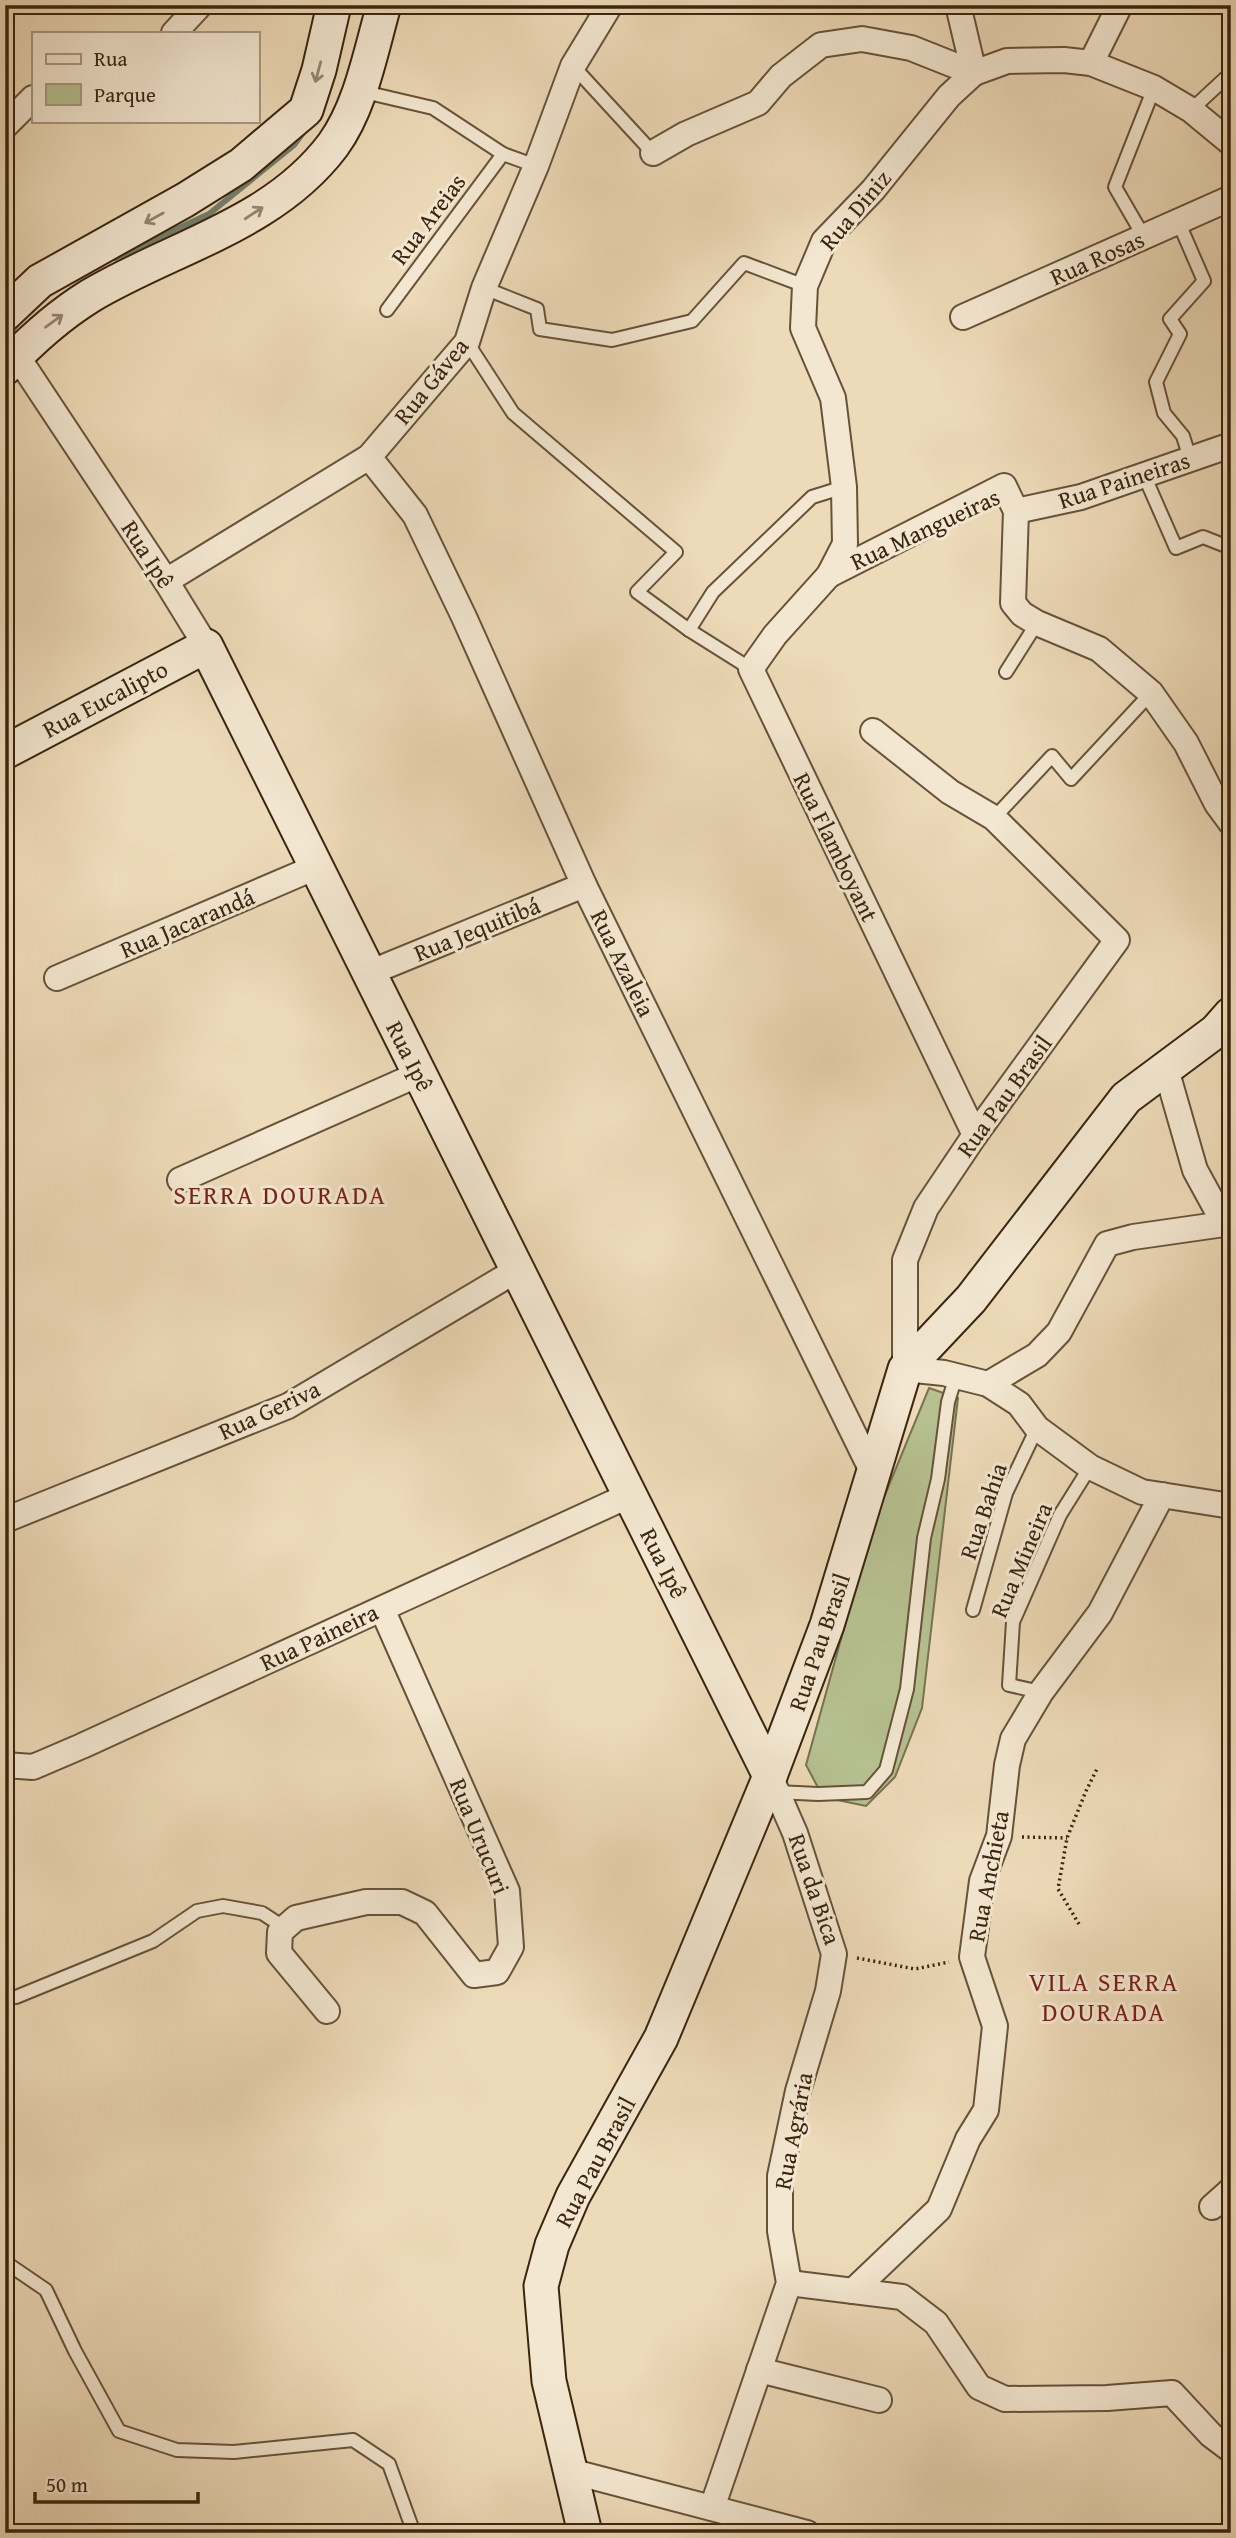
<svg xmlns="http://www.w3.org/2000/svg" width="1236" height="2538" viewBox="0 0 1236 2538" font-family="'Gentium Book Plus',serif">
<rect width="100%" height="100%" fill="#eddab8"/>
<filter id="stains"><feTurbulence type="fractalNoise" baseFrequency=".00286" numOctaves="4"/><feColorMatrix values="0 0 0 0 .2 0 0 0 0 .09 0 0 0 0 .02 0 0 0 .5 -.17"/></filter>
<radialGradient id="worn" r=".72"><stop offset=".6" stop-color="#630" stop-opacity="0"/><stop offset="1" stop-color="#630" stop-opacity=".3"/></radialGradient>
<path fill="#b6c090" stroke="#787250" stroke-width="2" d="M929,1388L958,1398L922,1708L895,1777L866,1806L823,1797L806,1765L873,1524Z"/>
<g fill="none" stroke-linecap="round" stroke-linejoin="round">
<g stroke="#737f6e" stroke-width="6">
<path d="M115,258L209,214L294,145L302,134"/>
<path d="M5,340L19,321"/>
</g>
<g stroke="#675239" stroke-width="16">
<g id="lane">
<path d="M1229,5L1231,14"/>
<path d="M573,66L653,153"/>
<path d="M360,91L433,108L503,154"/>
<path d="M1191,110L1231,73"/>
<path d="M1178,221L1204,281L1170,319L1180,334L1156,382L1164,413L1183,436L1190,459"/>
<path d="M1144,237L1115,187L1154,88"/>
<path d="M484,288L537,309L540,329L612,340L692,321L744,263L805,286"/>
<path d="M387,310L503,154L536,166"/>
<path d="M467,342L513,413L676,552L637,592L689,630L751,669"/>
<path d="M1144,475L1176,548L1203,537L1231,548"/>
<path d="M689,630L713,592L812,497L844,487"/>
<path d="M1006,672L1037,623"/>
<path d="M1217,804L1231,792"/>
<path d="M994,818L1052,756L1071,779L1151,693"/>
<path d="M973,1610L1006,1493L1037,1428"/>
<path d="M1041,1692L1009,1685L1013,1622L1060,1515L1090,1467"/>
<path d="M777,1792L818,1794L867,1792L886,1770L907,1689L924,1538L938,1479L948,1402L956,1376"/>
<path d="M16,1997L153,1941L197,1911L223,1906L262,1913L285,1928"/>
<path d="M5,2262L46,2290L75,2351L119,2431L177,2450L234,2452L353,2440L389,2464L414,2533"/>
</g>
</g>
<g stroke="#675239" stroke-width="28">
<g id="street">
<path d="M958,5L974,73"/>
<path d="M174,33L200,5"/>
<path d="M1091,63L1120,5"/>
<path d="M974,73L949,96L873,190L824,241L805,286L803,328L833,398L844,487L845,544L829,575L775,635L751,669L975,1135"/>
<path d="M5,126L33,98"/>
<path d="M653,153L686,134L758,103L781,76L821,45L862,39L911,48L974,73L1007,61L1064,60L1091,63L1154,88L1191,110L1231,143"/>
<path d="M963,317L1231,198"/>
<path d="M17,356L166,581L206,646"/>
<path d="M369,457L415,515L464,617L584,885L873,1473"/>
<path d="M1016,511L1081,497L1231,445"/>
<path d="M829,575L1004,486L1016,511L1013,603L1022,614L1037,623L1099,649L1151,693L1186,743L1217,804L1231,823"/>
<path d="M166,581L369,457L467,342L484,288L536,166L573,66L610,5"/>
<path d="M873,731L950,792L994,818L1117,940L975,1135L926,1208L905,1260V1369L944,1373L988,1384L1019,1404L1037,1428L1090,1467L1142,1492L1231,1506"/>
<path d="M369,973L584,885"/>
<path d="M57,978L316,867"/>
<path d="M1166,1069L1195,1170L1225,1225"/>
<path d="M180,1180L419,1074"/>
<path d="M988,1384L1037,1355L1059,1332L1107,1244L1133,1237L1231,1223"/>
<path d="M5,1520L288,1406L517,1270"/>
<path d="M5,1765L33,1767L82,1746L630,1495"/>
<path d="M327,2011L279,1953L280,1932L296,1918L366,1902H402L425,1913L474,1975L497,1972L511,1947L507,1891L382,1609"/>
<path d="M1212,2207L1231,2190"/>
<path d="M789,2283L902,2297L936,2323L979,2387L1005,2399L1107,2398L1172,2393L1211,2435L1231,2450"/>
<path d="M853,2291L939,2209L968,2139L986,2110L995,2026L972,1957L982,1881L999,1836L1007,1765L1013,1739L1041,1692L1100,1613L1162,1495"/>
<path d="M759,2370L879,2400"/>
<path d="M570,2471L807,2533"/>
<path d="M712,2508L789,2283L780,2231V2176L798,2091L828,1991L834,1954L795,1833L770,1776"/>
</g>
</g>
<g stroke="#3a250f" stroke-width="37">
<g id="secondary">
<path d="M5,314L40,281L185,200L241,165L306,110L319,70L334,5"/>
<path d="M5,368C31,340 58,316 90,296C172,247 273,225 333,145C361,107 371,50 384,5"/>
<path d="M5,752L206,646L770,1776"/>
<path d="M585,2533L549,2381L541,2286L552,2245L573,2196L661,2038L770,1776L827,1625L905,1369L971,1299L1126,1098L1216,1031L1231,1014"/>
</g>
</g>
<g stroke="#3a250f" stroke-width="3.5" stroke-dasharray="2 3.5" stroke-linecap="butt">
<path d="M1022,1837L1067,1838"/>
<path d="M1079,1924L1058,1889L1067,1838L1086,1791L1098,1767"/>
<path d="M857,1958L915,1969L949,1962"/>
</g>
<use href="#lane" stroke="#f3e7d1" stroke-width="12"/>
<use href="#street" stroke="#f3e7d1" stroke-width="24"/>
<use href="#secondary" stroke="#f3e7d1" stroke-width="33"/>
</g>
<defs><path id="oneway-shaft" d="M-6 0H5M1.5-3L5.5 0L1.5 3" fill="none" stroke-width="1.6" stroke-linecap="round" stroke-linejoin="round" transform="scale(1.75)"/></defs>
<g stroke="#968670">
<use href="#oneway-shaft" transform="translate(318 72) rotate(105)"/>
<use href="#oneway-shaft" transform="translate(254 213) rotate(-33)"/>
<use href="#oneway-shaft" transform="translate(154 218) rotate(151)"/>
<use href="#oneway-shaft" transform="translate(54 321) rotate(-36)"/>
</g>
<g text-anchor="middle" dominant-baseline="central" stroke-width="6" stroke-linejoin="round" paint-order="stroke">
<g font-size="24" fill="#3a250f" stroke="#f3e7d1">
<text transform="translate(855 210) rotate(-50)">Rua Diniz</text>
<text transform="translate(428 219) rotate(-53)">Rua Areias</text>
<text transform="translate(1097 258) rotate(-24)">Rua Rosas</text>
<text transform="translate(431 381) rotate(-51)">Rua Gávea</text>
<text transform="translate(1124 480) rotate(-18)">Rua Paineiras</text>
<text transform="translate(925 529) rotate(-25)">Rua Mangueiras</text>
<text transform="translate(148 554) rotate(57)">Rua Ipê</text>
<text transform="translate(105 699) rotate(-28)">Rua Eucalipto</text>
<text transform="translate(836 847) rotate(64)">Rua Flamboyant</text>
<text transform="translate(187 923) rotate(-23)">Rua Jacarandá</text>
<text transform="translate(477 929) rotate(-22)">Rua Jequitibá</text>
<text transform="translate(623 963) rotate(64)">Rua Azaleia</text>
<text transform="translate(410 1056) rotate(63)">Rua Ipê</text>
<text transform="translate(1004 1096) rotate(-54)">Rua Pau Brasil</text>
<text transform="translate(269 1410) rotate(-25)">Rua Geriva</text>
<text transform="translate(983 1511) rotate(-71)">Rua Bahia</text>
<text transform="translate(1021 1560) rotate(-67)">Rua Mineira</text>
<text transform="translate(664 1563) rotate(63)">Rua Ipê</text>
<text transform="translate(319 1637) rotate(-25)">Rua Paineira</text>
<text transform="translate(819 1642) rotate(-71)">Rua Pau Brasil</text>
<text transform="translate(480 1836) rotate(68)">Rua Urucuri</text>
<text transform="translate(988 1876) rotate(-79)">Rua Anchieta</text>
<text transform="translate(815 1889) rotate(71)">Rua da Bica</text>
<text transform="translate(793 2131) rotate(-79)">Rua Agrária</text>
<text transform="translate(595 2162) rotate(-62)">Rua Pau Brasil</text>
</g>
<g font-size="26" letter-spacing="2" fill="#7a1f14" stroke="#f3e7d1">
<text x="280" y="1194">SERRA DOURADA</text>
<text x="1104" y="1981">VILA SERRA<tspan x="1104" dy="30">DOURADA</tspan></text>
</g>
</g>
<rect width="1236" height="2538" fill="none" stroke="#eddab8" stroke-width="28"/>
<rect x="7" y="7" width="1222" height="2524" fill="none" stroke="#3a250f" stroke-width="3.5"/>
<rect x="14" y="14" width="1208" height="2510" fill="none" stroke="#3a250f" stroke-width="2"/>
<rect x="32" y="32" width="228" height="91" fill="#f3e7d1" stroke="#a99983" stroke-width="2"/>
<rect x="46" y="54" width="35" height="10" fill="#f3e7d1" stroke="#a99983" stroke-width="2"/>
<text x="94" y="66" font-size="21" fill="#3a250f">Rua</text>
<rect x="46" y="84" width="35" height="21" fill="#b6c090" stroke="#a99983" stroke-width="2"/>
<text x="94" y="102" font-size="21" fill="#3a250f">Parque</text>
<path d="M35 2492v10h163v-10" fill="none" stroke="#3a250f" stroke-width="3.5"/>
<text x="46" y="2492" font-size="21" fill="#3a250f" stroke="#f3e7d1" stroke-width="5" paint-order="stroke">50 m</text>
<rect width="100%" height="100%" filter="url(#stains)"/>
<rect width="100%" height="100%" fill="url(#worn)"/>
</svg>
